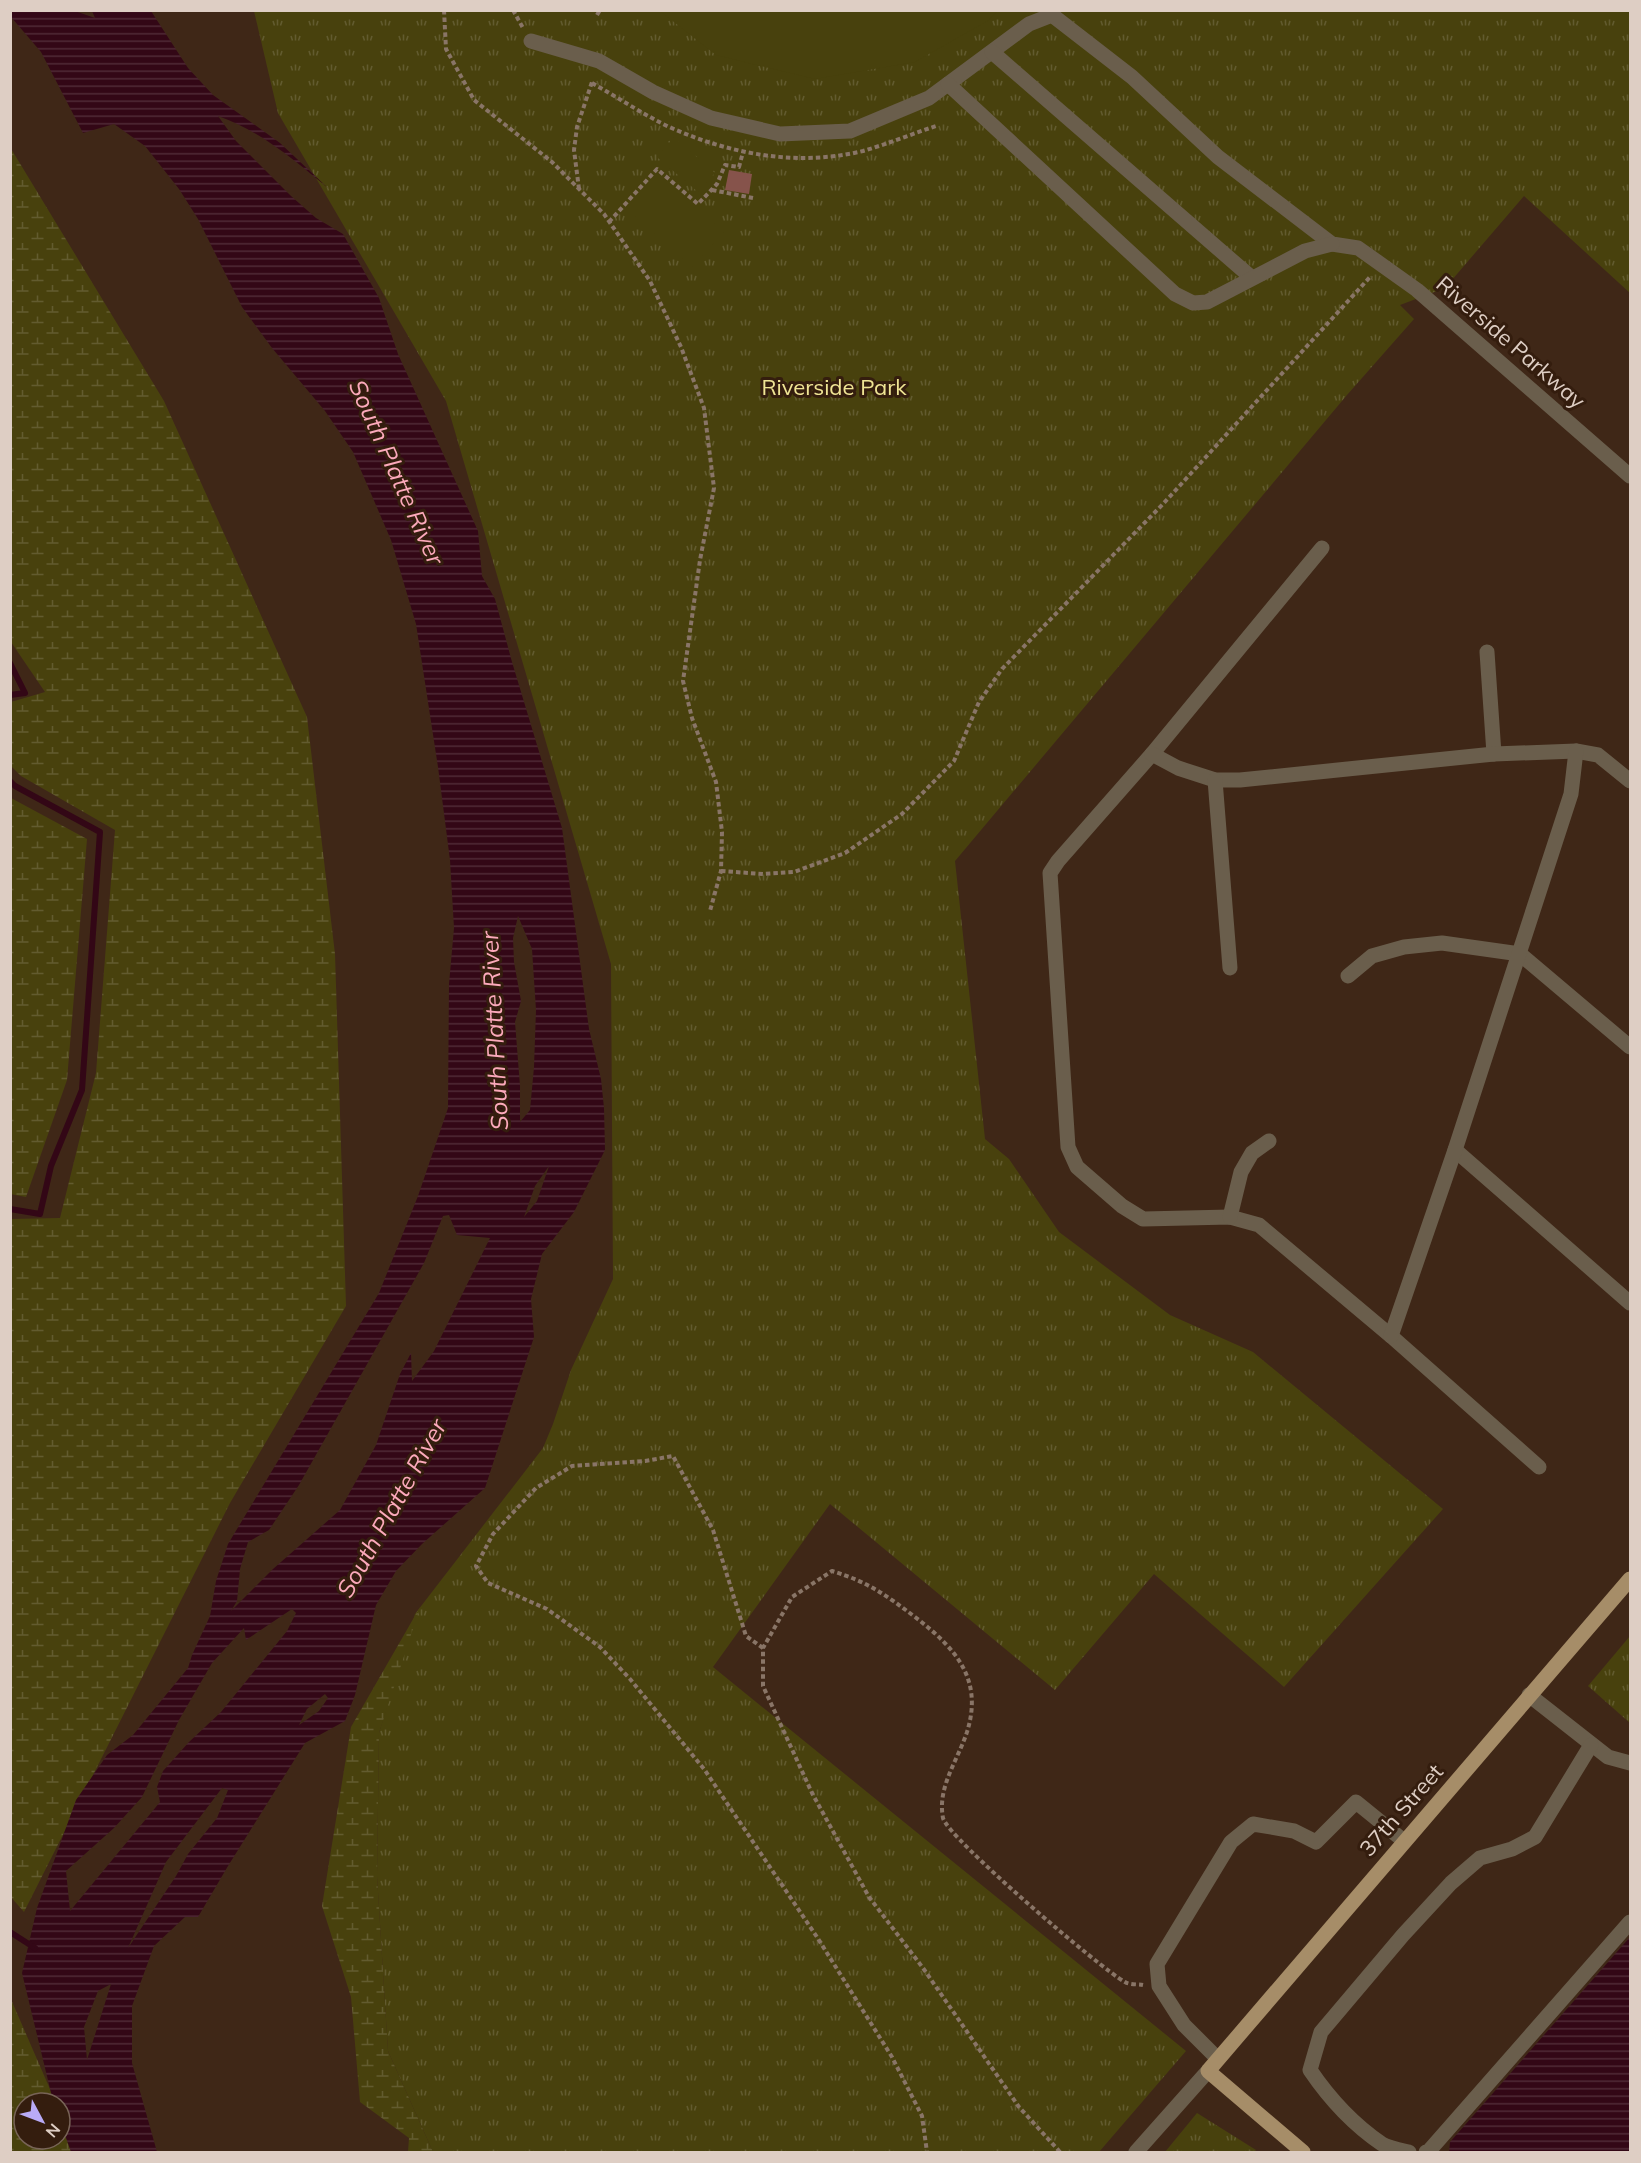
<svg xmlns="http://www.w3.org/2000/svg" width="1641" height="2163" viewBox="0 0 1641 2163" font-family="Mulish,sans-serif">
<defs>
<pattern id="grass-tufts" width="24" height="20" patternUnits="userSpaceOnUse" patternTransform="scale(1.5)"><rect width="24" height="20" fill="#48410d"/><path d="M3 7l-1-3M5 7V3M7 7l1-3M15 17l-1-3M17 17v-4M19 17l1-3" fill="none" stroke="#625b2f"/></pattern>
<pattern id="wetland-marsh" width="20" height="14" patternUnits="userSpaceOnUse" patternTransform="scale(1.5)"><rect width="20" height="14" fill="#48410d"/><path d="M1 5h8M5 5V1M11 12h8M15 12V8" fill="none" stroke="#625b2f"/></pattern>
<pattern id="water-rules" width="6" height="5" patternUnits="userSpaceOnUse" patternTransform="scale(1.5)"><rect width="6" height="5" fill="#330716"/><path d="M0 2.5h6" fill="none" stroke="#502a36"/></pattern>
</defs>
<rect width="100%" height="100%" fill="#3f2717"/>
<g fill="url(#grass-tufts)">
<path d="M254,11H1630V293L1524,196L1445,288L1400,305L1414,319L1347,395L955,861L985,1139L1009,1159L1059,1232L1170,1315L1253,1352L1443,1509L1284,1687L1154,1574L1055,1690L830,1504L713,1667L1186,2051L1099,2152H433L388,2051L377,1876L379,1733L415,1614L543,1448L553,1424L571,1370L613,1279L611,964L446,401L278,113Z"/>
<path d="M1630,1636V1723L1588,1686Z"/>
<path d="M1197,2113L1256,2150L1254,2152H1165Z"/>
</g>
<g fill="url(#wetland-marsh)">
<path d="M10,147L164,401L307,717L335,954L346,1306L230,1503L24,1912L10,1896L11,1219L60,1218L96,1073L115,830L21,776L11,766V702L45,692L11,642Z"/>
<path d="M11,798L87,839L67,1080L26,1197L10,1194Z"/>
<path d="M420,1607L379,1733L377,1876L388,2051L433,2152H408L409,2138L360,2102L351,1997L322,1906L351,1727Z"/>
<path d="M10,1997L56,2103H24V2139H60V2113L77,2152H11Z"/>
</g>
<g fill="#48410d">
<path d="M660,11H997L989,20L915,62L815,79L716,55Z"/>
<path d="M674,137L715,173L698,192L657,157Z"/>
<path d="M657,172L724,232L692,267L626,208Z"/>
</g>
<g fill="url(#water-rules)" fill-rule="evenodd">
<path d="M10,11H75L95,18L92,11H151L188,68L213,95L280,143L329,189C296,161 259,130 218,116L236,141L291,196L316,218L343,234L379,298L398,354L478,531L482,576L495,599L512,662L562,828L589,1029L601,1079L604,1108L605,1150L574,1212L542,1254L531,1299L534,1337L485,1488L422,1544L396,1571L376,1605L355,1695L345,1721L305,1743L228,1866L198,1917H185L154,1946L132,2006V2063L157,2152H71L60,2121V2103H54L53,2101L22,1973L37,1908L76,1800L107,1755L133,1735L188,1668L192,1655L210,1616L216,1581L228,1544L379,1293L418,1196L448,1108L449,984L454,928L450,860L438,767L416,624L391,540L353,452L325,411L272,348L242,307L198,219L179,189L145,146L114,124L83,133L41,52L11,17ZM518,916L532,949L536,1010L534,1067L530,1110L520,1122V1086L515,1022L521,1001L514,962L513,938ZM549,1166L537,1201L524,1217L535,1186ZM449,1215L457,1235L490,1238L434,1351L412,1381L411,1353L400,1374L376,1445L340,1510L273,1569L231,1611L237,1601L240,1569L248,1542L269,1530L299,1485L424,1263L443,1216ZM292,1609L296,1613L287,1631L221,1712L189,1742L163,1771L157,1787L160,1802L70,1911L66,1871L114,1828L142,1797L179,1720L212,1663L244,1628L246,1640ZM325,1694L328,1698L319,1711L299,1725L307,1709ZM222,1788L228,1790L217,1818L188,1854L176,1876L128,1948L166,1862ZM111,1984L87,2060L84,2027L98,1991Z"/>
<path d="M1630,1937V2152H1449L1450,2142Z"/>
</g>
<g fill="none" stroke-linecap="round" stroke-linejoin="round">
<g stroke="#330716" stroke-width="6">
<path d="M10,663L25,693L10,695"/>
<path d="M10,781L15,786L100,832L82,1090L51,1166L40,1214L10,1209"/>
<path d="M10,1932L35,1948"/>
</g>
</g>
<path fill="#86534b" d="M729,170L752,174L749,194L725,190Z"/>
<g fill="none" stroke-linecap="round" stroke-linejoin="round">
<g stroke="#897567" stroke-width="4" stroke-dasharray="4.5 3" stroke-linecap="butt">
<path d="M444,10L446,49L474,100L552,162L604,214L650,281L681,347L704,408L714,488L700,560L683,681L692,718L716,782L722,832L721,871L710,911"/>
<path d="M513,10L523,28"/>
<path d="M597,15L600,10"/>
<path d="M592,83C617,97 641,113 667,126C729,154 796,167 863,151C887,144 912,134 936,126"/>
<path d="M579,189L574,150L577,127L592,82"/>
<path d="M712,190L753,198"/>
<path d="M609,222L657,169L698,204L717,184L725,165L739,167L743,152"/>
<path d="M721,871L763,874L794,872L845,853L902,814L954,761L979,702L1002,669L1163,504L1370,277L1372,278"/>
<path d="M763,1648L746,1636L713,1530L673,1456L645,1461L572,1466L536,1488L493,1534L476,1566L488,1583L547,1609L600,1647L630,1679L704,1769L817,1937L892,2057L922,2116L927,2152"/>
<path d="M1060,2152L1019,2107L923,1968L869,1897L812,1793L763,1686V1648L792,1597L832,1571C868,1582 886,1595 915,1617C954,1647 984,1678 967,1732C958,1760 937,1787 943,1818C947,1837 1102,1970 1125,1982C1130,1985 1138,1984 1143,1985"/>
</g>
<g stroke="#6a5e4c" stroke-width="15">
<path d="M531,41L599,61L653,92L711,118L780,134L850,131L929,98L1029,24L1052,15L1132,77L1218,157L1332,244L1358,248L1417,290L1630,476"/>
<path d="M992,52L1252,278"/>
<path d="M948,84L1175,294L1193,303L1207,302L1305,251L1332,244"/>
<path d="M1322,548L1152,754L1058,861L1050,873L1068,1147L1077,1167L1122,1206L1143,1219L1230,1217L1259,1225L1391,1336L1539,1467"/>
<path d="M1487,652L1494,754"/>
<path d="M1152,754L1178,768L1215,780H1240L1494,754L1576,751L1598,755L1630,781"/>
<path d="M1215,780L1230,968"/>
<path d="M1348,976L1372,956L1404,947L1442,943L1520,954L1630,1047"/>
<path d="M1455,1150L1630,1303"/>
<path d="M1230,1217L1241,1172L1252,1153L1269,1141"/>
<path d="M1391,1336L1455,1150L1571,794L1576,751"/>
<path d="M1529,1695L1608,1757L1630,1763"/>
<path d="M1217,2058L1184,2025L1159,1986L1157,1964L1231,1842L1253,1824L1294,1831L1316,1842L1356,1802L1404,1841"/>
<path d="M1136,2152L1208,2071"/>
<path d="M1409,2152C1400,2150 1389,2148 1382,2144C1354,2125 1329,2098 1310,2070L1321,2032L1403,1935L1451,1883L1480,1858L1512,1849L1535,1837L1591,1745"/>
<path d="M1426,2152H1428L1630,1922"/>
</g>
<path stroke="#a68d68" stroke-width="15" d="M1303,2152L1208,2071L1630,1579"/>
</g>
<g text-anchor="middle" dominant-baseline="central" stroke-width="6" stroke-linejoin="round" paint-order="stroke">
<g font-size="22" fill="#decec4" stroke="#341d0e">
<text transform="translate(1511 342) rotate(41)">Riverside Parkway</text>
<text transform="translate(1401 1810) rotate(-49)">37th Street</text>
</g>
<g font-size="22" fill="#efe494" stroke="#341d0e">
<text x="834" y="387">Riverside Park</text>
</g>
<g font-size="24" font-style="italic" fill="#fca9bb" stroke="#341d0e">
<text transform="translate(397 472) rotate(66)">South Platte River</text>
<text transform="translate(494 1031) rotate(-93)">South Platte River</text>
<text transform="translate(391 1508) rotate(-61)">South Platte River</text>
</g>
</g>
<rect width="1641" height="2163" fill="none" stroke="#decec4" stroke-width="24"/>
<g transform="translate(42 2121) rotate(131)"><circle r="28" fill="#341d0e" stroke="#786457" stroke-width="1.5"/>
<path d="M0-4.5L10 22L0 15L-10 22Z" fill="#b9abf7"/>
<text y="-9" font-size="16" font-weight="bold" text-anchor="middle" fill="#decec4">N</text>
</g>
</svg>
